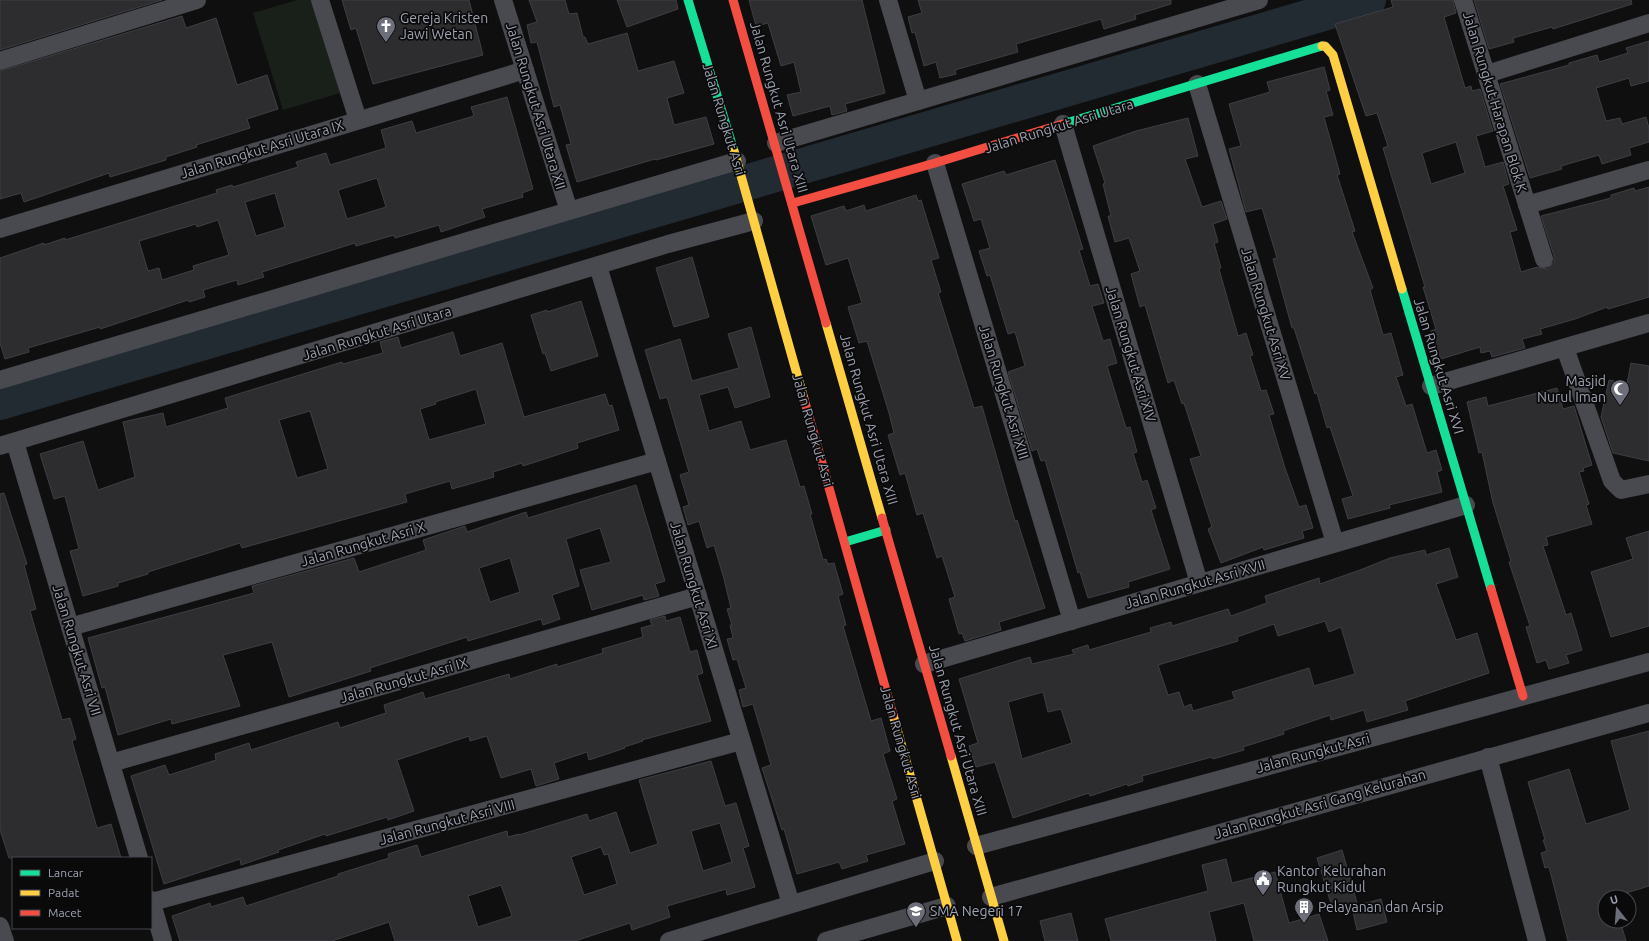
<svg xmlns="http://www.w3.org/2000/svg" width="1649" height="941" viewBox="0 0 1649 941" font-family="Ubuntu,sans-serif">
<rect width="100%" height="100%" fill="#0f0f10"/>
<path fill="#19201a" d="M297,0H312L340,93L283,110L253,13Z"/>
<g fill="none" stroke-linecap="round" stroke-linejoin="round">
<path stroke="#222a32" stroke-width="36" d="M0,402L1368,0"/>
</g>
<g fill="#2d2d2f" stroke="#3e3f44" fill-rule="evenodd">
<path d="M0,0H162L0,50Z"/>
<path d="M342,0H469L483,55L373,84L356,28L351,30Z"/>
<path d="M529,0H565L569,14L577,13L583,37H585L588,44L627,33L638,71L674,61L684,93L667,98L674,125L706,117L714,144L656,160L655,159L577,182L566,145L571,144L560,105L554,107L537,42L531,43L527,25L537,22Z"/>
<path d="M617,0H676L678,9L627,27Z"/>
<path d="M749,0H862L885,93L845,104L847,111L832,115L830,106L793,116L787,95L801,92L794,62L781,66L768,23L756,26Z"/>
<path d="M918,0H1171V4L1135,15L1136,19L1104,29L1101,19L1016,44L1018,52L955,70L956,74L940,78L936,62L924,66L915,32L912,33L908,17L922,13Z"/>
<path d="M1391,0H1453L1456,13L1444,17L1465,88L1471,86L1472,91L1480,89L1493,131L1476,136L1485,167L1503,162L1509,184L1503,186L1517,230L1510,232L1521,272L1537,267L1547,269L1554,262V256L1541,216L1611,198V195L1634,188L1635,191L1649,187V297L1608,309L1607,307L1575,319L1540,329L1542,334L1522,339L1525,348L1492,357L1490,351L1481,353L1480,347L1441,359L1431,331L1436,329L1423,287H1425L1383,148L1388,146L1377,113L1366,116L1335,24L1393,7ZM1456,142L1465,173L1431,184L1422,153Z"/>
<path d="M1474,0H1631L1632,4L1553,29L1552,27L1513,38L1514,42L1489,49Z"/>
<path d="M182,16L186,28L216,18L237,85L267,75L278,109L247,119L250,128L196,145L197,147L166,157V160L110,177L109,173L24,202L21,193L0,199V71Z"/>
<path d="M1649,41V81L1631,86L1629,78L1596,88L1606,121L1620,118L1622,124L1646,117L1649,128V142L1629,148L1631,155L1602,164L1599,155L1561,166L1562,169L1530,178L1500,84L1569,65V63L1597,55L1599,62L1628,53L1626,48Z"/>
<path d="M1324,67L1330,90L1326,91L1333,115L1324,117L1340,174L1337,175L1355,231L1352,232L1373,288L1370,290L1383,335L1391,333L1403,375L1396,377L1406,406L1412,404L1427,453L1436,450L1442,470L1437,472L1442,492L1389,505L1390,508L1348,519L1342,499L1353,496L1330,427L1327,428L1317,393L1315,394L1294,328H1292L1273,259L1277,258L1262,208L1246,212L1229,149L1241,146L1229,104L1270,92L1267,82Z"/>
<path d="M507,97L533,189L522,193L523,197L482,209L485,217L441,232L439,225L395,238L394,235L356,246L355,243L262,272L264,277L238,285L237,280L203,290L205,297L189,302L188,300L100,329V327L28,348L29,352L5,359L0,343V258L44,243V245L65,238V240L217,193L216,190L232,185L233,187L298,167L296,162L326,153L330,165L386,148L381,130L412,121L416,133L474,116L471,107ZM377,178L386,207L347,219L338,190ZM275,193L285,227L256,236L245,202ZM218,220L229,255L193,266L194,270L162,280L159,268L148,271L139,241L196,224L197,227Z"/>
<path d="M1188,118L1198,156L1185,159L1202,207L1221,201L1227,219L1213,224L1218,242L1214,243L1221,268L1219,269L1238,336L1246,333L1253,355L1250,356L1261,391L1266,390L1274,414L1269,415L1285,468L1299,507L1306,505L1313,528L1302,531L1304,538L1264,550L1263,547L1221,563L1208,529L1212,527L1190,459L1201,456L1184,403L1182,404L1174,380L1168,383L1145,305L1140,307L1131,274L1140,271L1129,238L1115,242L1108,216H1111L1103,184L1105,183L1093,146L1136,131Z"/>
<path d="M1055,160L1083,249L1079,250L1090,286L1098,284L1104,303L1092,306L1103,341L1110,339L1117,363L1107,366L1126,428L1130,427L1137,452L1133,453L1142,482L1147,480L1156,508L1151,510L1170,569L1128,582L1129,587L1088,598L1080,572L1078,573L1045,460L1041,461L1037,449L1032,451L1008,372L1025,366L1015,332L1008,334L990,275L987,276L979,251L990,248L981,219L974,221L962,184L1004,171L1006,175Z"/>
<path d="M916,195L918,201L921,200L939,258L931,260L941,292L938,293L974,408L982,406L1015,521L1017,520L1045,608L999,622L1001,630L965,641L962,633L959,634L949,599L955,597L942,556L937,558L923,513L917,515L905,473L900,475L888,435L894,433L889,413L867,341L859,343L848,307L862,303L848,258L826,265L811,216L844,206L846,211L864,205L866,211Z"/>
<path d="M692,257L709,317L674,327L656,268Z"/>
<path d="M581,301L598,356L551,371L545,353L543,354L531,315L547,310V312Z"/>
<path d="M751,327L770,397L735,408L728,387L699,395L709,431L741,421L750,450L786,440L800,487L804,486L812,514H810L823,560L826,559L828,564L834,563L843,594L838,596L846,625L843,626L871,721L881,718L890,751L883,754L897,799L892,801L905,844L866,855L868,861L842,869L839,862L797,874L784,829L782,830L762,768L771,765L753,704L743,707L739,690L746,688L737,659L733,660L727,639L733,638L730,625H732L727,609L731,608L724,579L714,545L707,548L699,521L688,525L683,507L689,505L680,475L689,472L667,397L660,399L645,350L680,339L692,381L739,368L728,334Z"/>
<path d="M453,332L460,356L502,343L524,417L605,394L609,406L612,405L619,430L577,443L578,448L523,466L522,463L493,472L494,477L452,489L450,481L405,494L407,502L242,548L240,543L148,572V574L118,583V586L83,596L70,551L79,549L65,496L54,499L40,454L83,441L98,490L135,477L123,422L163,413L166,427L228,408L225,398L342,362L343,364L383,353L380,342L398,337L401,348ZM476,389L486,424L429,440L420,409L436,404L435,402ZM310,411L328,469L297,478L279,420Z"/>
<path d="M1631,363L1649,366V461L1613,453L1601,417L1609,380L1627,384Z"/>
<path d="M1557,388L1563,409L1574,406L1592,465L1583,468L1584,471L1579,472L1589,504L1586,505L1592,524L1546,537L1548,545L1543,546L1566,615L1571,613L1582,650L1566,655L1569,663L1549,669L1546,660L1537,663L1526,627L1530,626L1509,562L1511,561L1493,503L1482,452L1479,453L1467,402L1486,397L1488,406Z"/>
<path d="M636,485L665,581L655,584L659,596L644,600L643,595L592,610L580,570L611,562L600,528L566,539L579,586L552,595L560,619L543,625L541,619L468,641L467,637L370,668L371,671L289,697L272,642L223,655L240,706L172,724L171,719L118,735L105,687L102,688L88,638L254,593L252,586L354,558L359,572L426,550L423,540L465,526L467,532L526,512L528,518ZM510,558L520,592L490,602L479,568Z"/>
<path d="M4,493L27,564L24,565L36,609L30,611L62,720L70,718L76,739L72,741L97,828L111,824L121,858H9L0,830V494Z"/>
<path d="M1649,531V626L1611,637L1591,572L1633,559L1626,538Z"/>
<path d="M1449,548L1458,577L1436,584L1456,640L1477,633L1489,673L1405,701L1408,710L1367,722L1364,710L1331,720L1330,715L1283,731L1284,734L1243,747L1244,750L1213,759L1212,757L1142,776L1143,781L1128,786L1127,784L1090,796L1089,793L1013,818L995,762L976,767L969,746L978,743L959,679L1030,657L1032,664L1074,654L1072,650L1088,645L1089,650L1151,632L1150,628L1171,622L1172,626L1228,609L1231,616L1267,603L1265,596L1319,578L1320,584L1360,570L1390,558L1425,550L1426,555ZM1325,621L1329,632L1341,627L1355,674L1314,686L1309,668L1232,692L1235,699L1193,711L1191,704L1184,707L1179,692L1168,695L1158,665L1238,641L1237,637L1274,624L1278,636ZM1043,692L1048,712L1061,709L1072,743L1022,759L1008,702Z"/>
<path d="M665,616L666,621L680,617L690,652L697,650L703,673L697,675L711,721L642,740L643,741L624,747L625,748L589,760L587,752L554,763L559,779L536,786L531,769L501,778L487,736L470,741L469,736L397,760L414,811L388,820L387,817L326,836L325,834L278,850L279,852L241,865L240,859L164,884L131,776L165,765L169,775L216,760L215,754L249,743L251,750L338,722L340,728L386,713L384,705L423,692L425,699L509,674L510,679L557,664V667L603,653L602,649L643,637L641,628L652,625L650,620Z"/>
<path d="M1649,731V886L1613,897H1605V921H1620L1626,941H1568L1549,867L1545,868L1541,853L1547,851L1543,840H1545L1528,782L1569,769L1586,824L1630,810L1611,741Z"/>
<path d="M711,761L725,806L736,803L749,846L743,848L755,887L727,895L726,889L667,906L670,917L632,930L630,923L575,941H395L389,922L332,941H180L172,916L210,903L211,907L243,897L246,906L338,876V874L389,858L388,854L417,845L421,857L507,831L508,837L519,834V835L587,814L589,821L616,812L630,853L658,844L639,780ZM720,823L732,862L703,871L691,831ZM601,847L604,855L608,854L617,884L584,895L571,857ZM501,885L512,916L478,927L468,896Z"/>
<path d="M1342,850L1357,903L1333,910L1317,858Z"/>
<path d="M1226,859L1232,883L1275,872L1289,923L1319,914L1328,941H1254L1244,903L1209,912L1216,941H1111L1105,919L1208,891L1202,865Z"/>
<path d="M1381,899L1387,922L1357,930L1352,907Z"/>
<path d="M1071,913L1078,941H1045L1040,921Z"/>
</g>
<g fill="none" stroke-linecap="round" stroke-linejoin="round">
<g stroke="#484a50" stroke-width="18">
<path d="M320,0L358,120"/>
<path d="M503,0L569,211"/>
<path d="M888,0L918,101"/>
<path d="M1463,0L1544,259"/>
<path d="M0,61L197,0"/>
<path d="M1487,74L1649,23"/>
<path d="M1197,84L1335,543"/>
<path d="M1063,124L1199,583"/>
<path d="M776,143L1259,0"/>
<path d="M935,163L1072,621"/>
<path d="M1527,205L1649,170"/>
<path d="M0,229L525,70"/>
<path d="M598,266L791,904"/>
<path d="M1565,348L1612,481L1621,490L1649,484"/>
<path d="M0,380L737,161"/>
<path d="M1431,386L1649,323"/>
<path d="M15,442L139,858"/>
<path d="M0,446L668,244L754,221"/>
<path d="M70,627L657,461"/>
<path d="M924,664L1466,505"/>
<path d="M1488,757L1537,941"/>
<path d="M111,763L698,596"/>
<path d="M976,846L1649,662"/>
<path d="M991,897L1649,713"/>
<path d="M151,900L163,941"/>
<path d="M152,902L741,741"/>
<path d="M0,926L5,941"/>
<path d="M669,941L935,861"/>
<path d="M826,941L947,906"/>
</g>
<g stroke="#16e098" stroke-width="9">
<path d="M688,0L734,151"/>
<path d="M1066,123L1322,46"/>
<path d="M1402,289L1491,589"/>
<path d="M845,542L886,530"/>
</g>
<g stroke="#ffcf43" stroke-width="9">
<path d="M1322,46H1325L1333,55L1402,289"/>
<path d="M734,151L804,399"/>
<path d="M826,323L882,518"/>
<path d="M893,715L957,941"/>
<path d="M951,756L1004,941"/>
</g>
<g stroke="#f24e42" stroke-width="9">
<path d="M733,0L826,323"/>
<path d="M793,203L935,163L1066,123"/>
<path d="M804,399L893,715"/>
<path d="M882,518L951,756"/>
<path d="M1491,589L1523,696"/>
</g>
</g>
<defs>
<g id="church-pin" transform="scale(1)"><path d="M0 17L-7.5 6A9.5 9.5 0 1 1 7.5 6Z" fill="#6c6f7a" stroke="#0a0a0b"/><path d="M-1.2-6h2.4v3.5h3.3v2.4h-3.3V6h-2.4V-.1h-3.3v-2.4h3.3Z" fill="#fff"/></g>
<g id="mosque-pin" transform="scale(1)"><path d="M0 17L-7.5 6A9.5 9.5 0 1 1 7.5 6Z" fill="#6c6f7a" stroke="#0a0a0b"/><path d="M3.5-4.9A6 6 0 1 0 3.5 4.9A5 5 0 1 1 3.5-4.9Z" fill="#fff"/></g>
<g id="civic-pin" transform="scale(1)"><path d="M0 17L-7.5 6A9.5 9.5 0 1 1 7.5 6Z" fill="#6c6f7a" stroke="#0a0a0b"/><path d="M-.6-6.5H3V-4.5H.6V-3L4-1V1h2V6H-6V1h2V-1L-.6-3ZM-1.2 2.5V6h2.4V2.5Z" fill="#fff"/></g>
<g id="building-pin" transform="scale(1)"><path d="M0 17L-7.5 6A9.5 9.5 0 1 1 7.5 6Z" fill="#6c6f7a" stroke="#0a0a0b"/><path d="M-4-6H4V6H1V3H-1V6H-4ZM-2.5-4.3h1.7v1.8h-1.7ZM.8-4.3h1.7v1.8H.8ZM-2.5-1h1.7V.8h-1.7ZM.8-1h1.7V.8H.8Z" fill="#fff"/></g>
<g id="school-pin" transform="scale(1)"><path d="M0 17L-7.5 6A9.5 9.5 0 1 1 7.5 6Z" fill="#6c6f7a" stroke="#0a0a0b"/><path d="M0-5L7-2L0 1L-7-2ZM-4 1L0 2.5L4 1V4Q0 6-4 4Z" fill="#fff"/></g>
</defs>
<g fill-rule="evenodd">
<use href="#church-pin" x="386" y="26"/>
<use href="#mosque-pin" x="1620" y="389"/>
<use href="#civic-pin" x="1263" y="879"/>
<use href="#building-pin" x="1304" y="907"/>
<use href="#school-pin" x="916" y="911"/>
</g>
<g text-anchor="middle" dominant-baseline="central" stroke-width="3.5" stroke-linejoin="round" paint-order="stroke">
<g font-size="14" fill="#9ea3b3" stroke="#0a0a0b" text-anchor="start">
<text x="400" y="18">Gereja Kristen<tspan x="400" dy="16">Jawi Wetan</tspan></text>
<text x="1606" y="381" text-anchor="end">Masjid<tspan x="1606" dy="16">Nurul Iman</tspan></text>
<text x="1277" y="871">Kantor Kelurahan<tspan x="1277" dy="16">Rungkut Kidul</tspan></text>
<text x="1318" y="907">Pelayanan dan Arsip</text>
<text x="930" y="911">SMA Negeri 17</text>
</g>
<g font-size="14" fill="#9ea3b3" stroke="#0a0a0b">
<text transform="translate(1495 102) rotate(73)">Jalan Rungkut Harapan Blok K</text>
<text transform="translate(536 106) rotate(73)">Jalan Rungkut Asri Utara XII</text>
<text transform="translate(779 107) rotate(74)">Jalan Rungkut Asri Utara XIII</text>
<text transform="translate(724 119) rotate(73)">Jalan Rungkut Asri</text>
<text transform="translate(1059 126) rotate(-17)">Jalan Rungkut Asri Utara</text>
<text transform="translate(262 149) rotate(-17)">Jalan Rungkut Asri Utara IX</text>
<text transform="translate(1266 314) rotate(73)">Jalan Rungkut Asri XV</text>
<text transform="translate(377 333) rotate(-17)">Jalan Rungkut Asri Utara</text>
<text transform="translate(1131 354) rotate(73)">Jalan Rungkut Asri XIV</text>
<text transform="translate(1439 366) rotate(73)">Jalan Rungkut Asri XVI</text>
<text transform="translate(1004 392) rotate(73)">Jalan Rungkut Asri XIII</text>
<text transform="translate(869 419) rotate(74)">Jalan Rungkut Asri Utara XIII</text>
<text transform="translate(813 430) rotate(74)">Jalan Rungkut Asri</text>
<text transform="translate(363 544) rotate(-16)">Jalan Rungkut Asri X</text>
<text transform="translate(1195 584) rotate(-16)">Jalan Rungkut Asri XVII</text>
<text transform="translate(694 585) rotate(73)">Jalan Rungkut Asri XI</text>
<text transform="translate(77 650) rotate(73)">Jalan Rungkut Asri VII</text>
<text transform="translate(404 680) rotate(-16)">Jalan Rungkut Asri IX</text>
<text transform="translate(958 730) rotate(74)">Jalan Rungkut Asri Utara XIII</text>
<text transform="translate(901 742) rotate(74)">Jalan Rungkut Asri</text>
<text transform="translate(1313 753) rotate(-15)">Jalan Rungkut Asri</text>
<text transform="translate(1320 804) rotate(-16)">Jalan Rungkut Asri Gang Kelurahan</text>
<text transform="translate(447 822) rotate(-15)">Jalan Rungkut Asri VIII</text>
</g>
</g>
<rect x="12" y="857" width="140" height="72" fill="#0a0a0b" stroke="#45474e"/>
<rect x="20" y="870" width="20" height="6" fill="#16e098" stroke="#45474e"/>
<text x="48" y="877" font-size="12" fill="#9ea3b3">Lancar</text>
<rect x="20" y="890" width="20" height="6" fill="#ffcf43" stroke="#45474e"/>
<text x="48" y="897" font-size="12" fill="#9ea3b3">Padat</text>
<rect x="20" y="910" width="20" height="6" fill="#f24e42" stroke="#45474e"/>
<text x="48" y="917" font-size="12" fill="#9ea3b3">Macet</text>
<g transform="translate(1617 909) rotate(343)"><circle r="19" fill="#0a0a0b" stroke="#45474e"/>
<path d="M0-3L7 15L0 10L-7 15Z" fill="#6c6f7a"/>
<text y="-6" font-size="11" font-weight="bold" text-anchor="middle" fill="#9ea3b3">U</text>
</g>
</svg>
